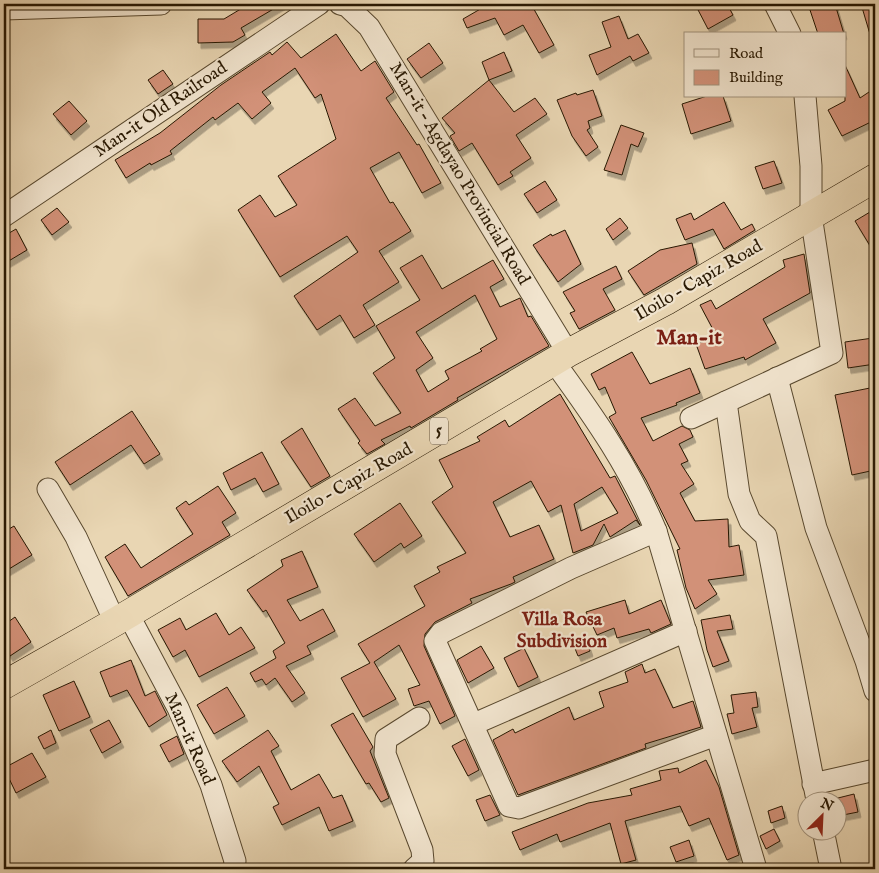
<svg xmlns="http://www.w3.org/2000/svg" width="879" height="873" viewBox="0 0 879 873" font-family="'IM FELL English',serif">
<defs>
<filter id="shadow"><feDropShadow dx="3" dy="5.5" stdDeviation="0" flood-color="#0004"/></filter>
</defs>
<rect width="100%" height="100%" fill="#e9d6b3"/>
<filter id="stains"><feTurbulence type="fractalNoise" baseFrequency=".004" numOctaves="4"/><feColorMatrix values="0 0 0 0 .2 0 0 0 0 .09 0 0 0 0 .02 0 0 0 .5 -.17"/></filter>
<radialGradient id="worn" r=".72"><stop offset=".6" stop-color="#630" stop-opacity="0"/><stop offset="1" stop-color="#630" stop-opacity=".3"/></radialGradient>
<g fill="#d29178" stroke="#281802" fill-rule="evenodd" filter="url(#shadow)">
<path d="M249,4H282L241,28L245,35L233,42L198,43V19H224Z"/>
<path d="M489,4H531L554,45L539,53L523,25L504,35L495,18L467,28L463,19Z"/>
<path d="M695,4H727L733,15L708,29Z"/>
<path d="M808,4H835L844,34H818Z"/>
<path d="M861,4H875V40L872,41Z"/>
<path d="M619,16L628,39L638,34L649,53L633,61L630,56L597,75L589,55L611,47L602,22Z"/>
<path d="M336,34L361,71L375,61L394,92L386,98L417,145L419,144L441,183L422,193L399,152L370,168L390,203L393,202L411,231L379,251L399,282L363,305L375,325L354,338L340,315L317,330L294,296L358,252L347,236L280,277L238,210L260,195L275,217L297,205L278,176L336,139L321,94L315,98L295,68L262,92L271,103L252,119L238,103L215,120L213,117L170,151L172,154L151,165L150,163L126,178L115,160L160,133L221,85L270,52L272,55L287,42L301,58Z"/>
<path d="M429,43L443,63L421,78L407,59Z"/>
<path d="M504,52L512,71L489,80L482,62Z"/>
<path d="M845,65L860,98L875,88V120L842,136L828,110L845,101Z"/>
<path d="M163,70L173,84L158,94L148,80Z"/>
<path d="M489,80L514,112L535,98L547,114L516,135L531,158L510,172L513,176L498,185L472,143L459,151L450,136L455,133L442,118Z"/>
<path d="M593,90L602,116L588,121L590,128L587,130L598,147L586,156L572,136L557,100L576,93L577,95Z"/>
<path d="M707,96H723L731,121L691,134L682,104Z"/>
<path d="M69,101L87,121L71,135L53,114Z"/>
<path d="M621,125L644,133L638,147L631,144L622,175L604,170Z"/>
<path d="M774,161L782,183L763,189L755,167Z"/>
<path d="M545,181L557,200L537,213L524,194Z"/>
<path d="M724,202L741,230L752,224L755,230L724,249L713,229L685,240L676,219L691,213L694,220Z"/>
<path d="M57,208L69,222L52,235L41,220Z"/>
<path d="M875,209V254L855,221Z"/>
<path d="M620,218L628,228L613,240L606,229Z"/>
<path d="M16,229L27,250L7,262L4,255V236Z"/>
<path d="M565,230L581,264L558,282L533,245L551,234L552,236Z"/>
<path d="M692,243L697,264L644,295L628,271L660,250Z"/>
<path d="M804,254L810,293L763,319L776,343L745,360L744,357L705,369L696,344L717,337L700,305L711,300L716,309L785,267L783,260Z"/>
<path d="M422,255L442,289L493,260L504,279L490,287L500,307L520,298L528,317L531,316L549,346L457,398L458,400L411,428L410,426L381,440L385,444L367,454L358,443L360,441L338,409L355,398L375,426L401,413L373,373L395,358L376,326L420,300L400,268ZM475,295L497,339L480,349L482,351L445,371L449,379L428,392L416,370L433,358L416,332Z"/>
<path d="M616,266L622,279L603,289L615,310L579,329L570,313L575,311L563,292Z"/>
<path d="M873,338L875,364L848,368L845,342Z"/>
<path d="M632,352L650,384L690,368L700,393L676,403L677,405L641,418L653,441L682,426L690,430L693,437L679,444L688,461L681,464L694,484L680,493L695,521L728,519L729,547L739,545L744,575L708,580L717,594L695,609L686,588L677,550L680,549L646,480L609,417L616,413L605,387L599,390L591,374Z"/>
<path d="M875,387V470L852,475L835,395Z"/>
<path d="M560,394L610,478L615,476L640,525L636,520L610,537L604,524L593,545L573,553L561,505L548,512L531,481L493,502L510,537L539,525L554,559L513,577L515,582L511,584L470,599L472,603L435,622L425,634L424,646L455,716L440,724L429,701L414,706L408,689L420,685L399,645L374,662L396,699L363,717L341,678L370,663L358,644L425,606L414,586L440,572L437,567L466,553L432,502L453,487L439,460L480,441L477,437L505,420L509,427ZM602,487L618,513L581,531L574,504Z"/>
<path d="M132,411L160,454L144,464L131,445L70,485L55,462Z"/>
<path d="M302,428L330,476L311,487L281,442Z"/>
<path d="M262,452L279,484L263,492L255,478L231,490L223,473Z"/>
<path d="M218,486L236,513L222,522L230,535L128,596L105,557L125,544L141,568L193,534L176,508L186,501L189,505Z"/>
<path d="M400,503L422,536L404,548L401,543L374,562L354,534Z"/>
<path d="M14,526L32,555L4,572V532Z"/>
<path d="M302,551L318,587L287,600L300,621L323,609L335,631L307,646L311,654L286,666L305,693L292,702L275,678L266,685L262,679L255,682L250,673L276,658L273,651L285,643L266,610L263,612L247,590L283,566L281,560Z"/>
<path d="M625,600L629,614L661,600L671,624L651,633L649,629L617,638L614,628L597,635L586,612Z"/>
<path d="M216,613L229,635L241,627L255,648L199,677L185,650L173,657L158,630L180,618L186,630Z"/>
<path d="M730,615L733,629L717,631L729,661L713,667L707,650L701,620Z"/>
<path d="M15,617L31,642L10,656L4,646V625Z"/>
<path d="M585,636L590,651L578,656L572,641Z"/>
<path d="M481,646L494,668L468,683L457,660Z"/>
<path d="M524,648L538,677L518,687L504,658Z"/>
<path d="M131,660L145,696L155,691L167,715L149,727L127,690L110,697L100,672Z"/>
<path d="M642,664L645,673L655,669L673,708L693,701L701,727L645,744L646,748L518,795L493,740L513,729L515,733L569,707L574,720L604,707L599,692L628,682L625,672Z"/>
<path d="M74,681L90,717L59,731L43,695Z"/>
<path d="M227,687L245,716L214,734L197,705Z"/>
<path d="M756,692L758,707L752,708L757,727L732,734L727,714L734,713L731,695Z"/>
<path d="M353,713L373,747L370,751L389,798L381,802L369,783L366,784L331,725Z"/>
<path d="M109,720L121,742L102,753L90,730Z"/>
<path d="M51,730L56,743L44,749L38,737Z"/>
<path d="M268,730L279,746L271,751L291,790L319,774L333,798L342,795L353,821L329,831L319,807L282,825L273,807L279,804L259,766L237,782L222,761Z"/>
<path d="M177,736L184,754L169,762L160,745Z"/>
<path d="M465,739L479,770L468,776L452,746Z"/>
<path d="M32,753L46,777L16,793L4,768Z"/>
<path d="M706,760L719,787L739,855L727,860L709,818L689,826L680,806L625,821L636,860L621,864L610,823L560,842L557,834L520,850L512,832L588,803L632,795L630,789L661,780L659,771L678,768L679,773Z"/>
<path d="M854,794L858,812L838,816L834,799Z"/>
<path d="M490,795L500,815L485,821L476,800Z"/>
<path d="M782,806L785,818L771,823L768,811Z"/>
<path d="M774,829L780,841L766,849L760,836Z"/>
<path d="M689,840L694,856L676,862L670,847Z"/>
</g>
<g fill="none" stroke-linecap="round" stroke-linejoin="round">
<g stroke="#58482e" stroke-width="23">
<g id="minor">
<path d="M340,4L347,6L369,27L568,353"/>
<path d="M775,4L790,34"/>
<path d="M4,9L161,4"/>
<path d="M4,216L319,4"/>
<path d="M555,363C595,418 630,468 656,531L756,869"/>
<path d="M777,378L816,528L866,661L875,691"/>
<path d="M726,402L739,494L750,521L766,536L817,800"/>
<path d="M691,418L832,353L811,215V166L805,96"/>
<path d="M48,489L76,537L115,622"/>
<path d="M656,531L571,568L441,633L435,641L509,806L519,808L716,735"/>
<path d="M128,614L178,708L211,785L235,861L234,869"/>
<path d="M474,724L686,631"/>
<path d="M813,784L875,770"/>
<path d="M823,830L831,869"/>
<path d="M414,869L423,861L422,850L385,754L386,739L419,718"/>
</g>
</g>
<g stroke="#281802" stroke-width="29">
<path id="highway" d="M4,685L115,622L568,353L666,301L875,178"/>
</g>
<use href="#minor" stroke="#f1e4ce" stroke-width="21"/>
<use href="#highway" stroke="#e9d6b3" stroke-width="28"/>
</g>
<g text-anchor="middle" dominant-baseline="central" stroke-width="4.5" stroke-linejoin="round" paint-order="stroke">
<rect fill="#f1e4ce" stroke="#64553f" stroke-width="1" x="430" y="417.5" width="18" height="27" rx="4"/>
<g font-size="16" font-weight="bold" fill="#281802">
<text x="439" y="431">5</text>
</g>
<g font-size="18" fill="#281802" stroke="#f1e4ce">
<text transform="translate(161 110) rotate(-34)">Man-it Old Railroad</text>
<text transform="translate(459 174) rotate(59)">Man-it – Agdayao Provincial Road</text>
<text transform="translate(699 281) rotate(-30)">Iloilo – Capiz Road</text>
<text transform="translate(349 484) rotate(-30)">Iloilo – Capiz Road</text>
<text transform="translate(189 739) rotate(66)">Man-it Road</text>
</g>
<g font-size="19" font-weight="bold" fill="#7a1f14" stroke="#f1e4ce">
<text x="562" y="620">Villa Rosa<tspan x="562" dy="22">Subdivision</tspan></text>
</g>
<g font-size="22" font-weight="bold" fill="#7a1f14" stroke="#f1e4ce">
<text x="689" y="338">Man-it</text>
</g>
</g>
<rect width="879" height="873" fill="none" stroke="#e9d6b3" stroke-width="20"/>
<rect x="5" y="5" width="869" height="863" fill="none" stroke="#281802" stroke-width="2.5"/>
<rect x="10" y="10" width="859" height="853" fill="none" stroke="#281802"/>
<rect x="684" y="32" width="162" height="65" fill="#f1e4ce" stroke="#a1927c"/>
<rect x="694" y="49" width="25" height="8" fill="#f1e4ce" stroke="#a1927c"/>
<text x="729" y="58" font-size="15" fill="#281802">Road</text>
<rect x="694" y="70" width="25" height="15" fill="#d29178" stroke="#a1927c"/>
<text x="729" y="82" font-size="15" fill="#281802">Building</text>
<g transform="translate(822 816) rotate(24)"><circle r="24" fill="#f1e4ce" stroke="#a1927c"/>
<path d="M0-4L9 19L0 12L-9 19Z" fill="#8f2418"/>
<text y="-8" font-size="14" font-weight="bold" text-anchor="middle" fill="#281802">N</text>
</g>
<rect width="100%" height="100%" filter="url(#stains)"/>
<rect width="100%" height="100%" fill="url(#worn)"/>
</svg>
